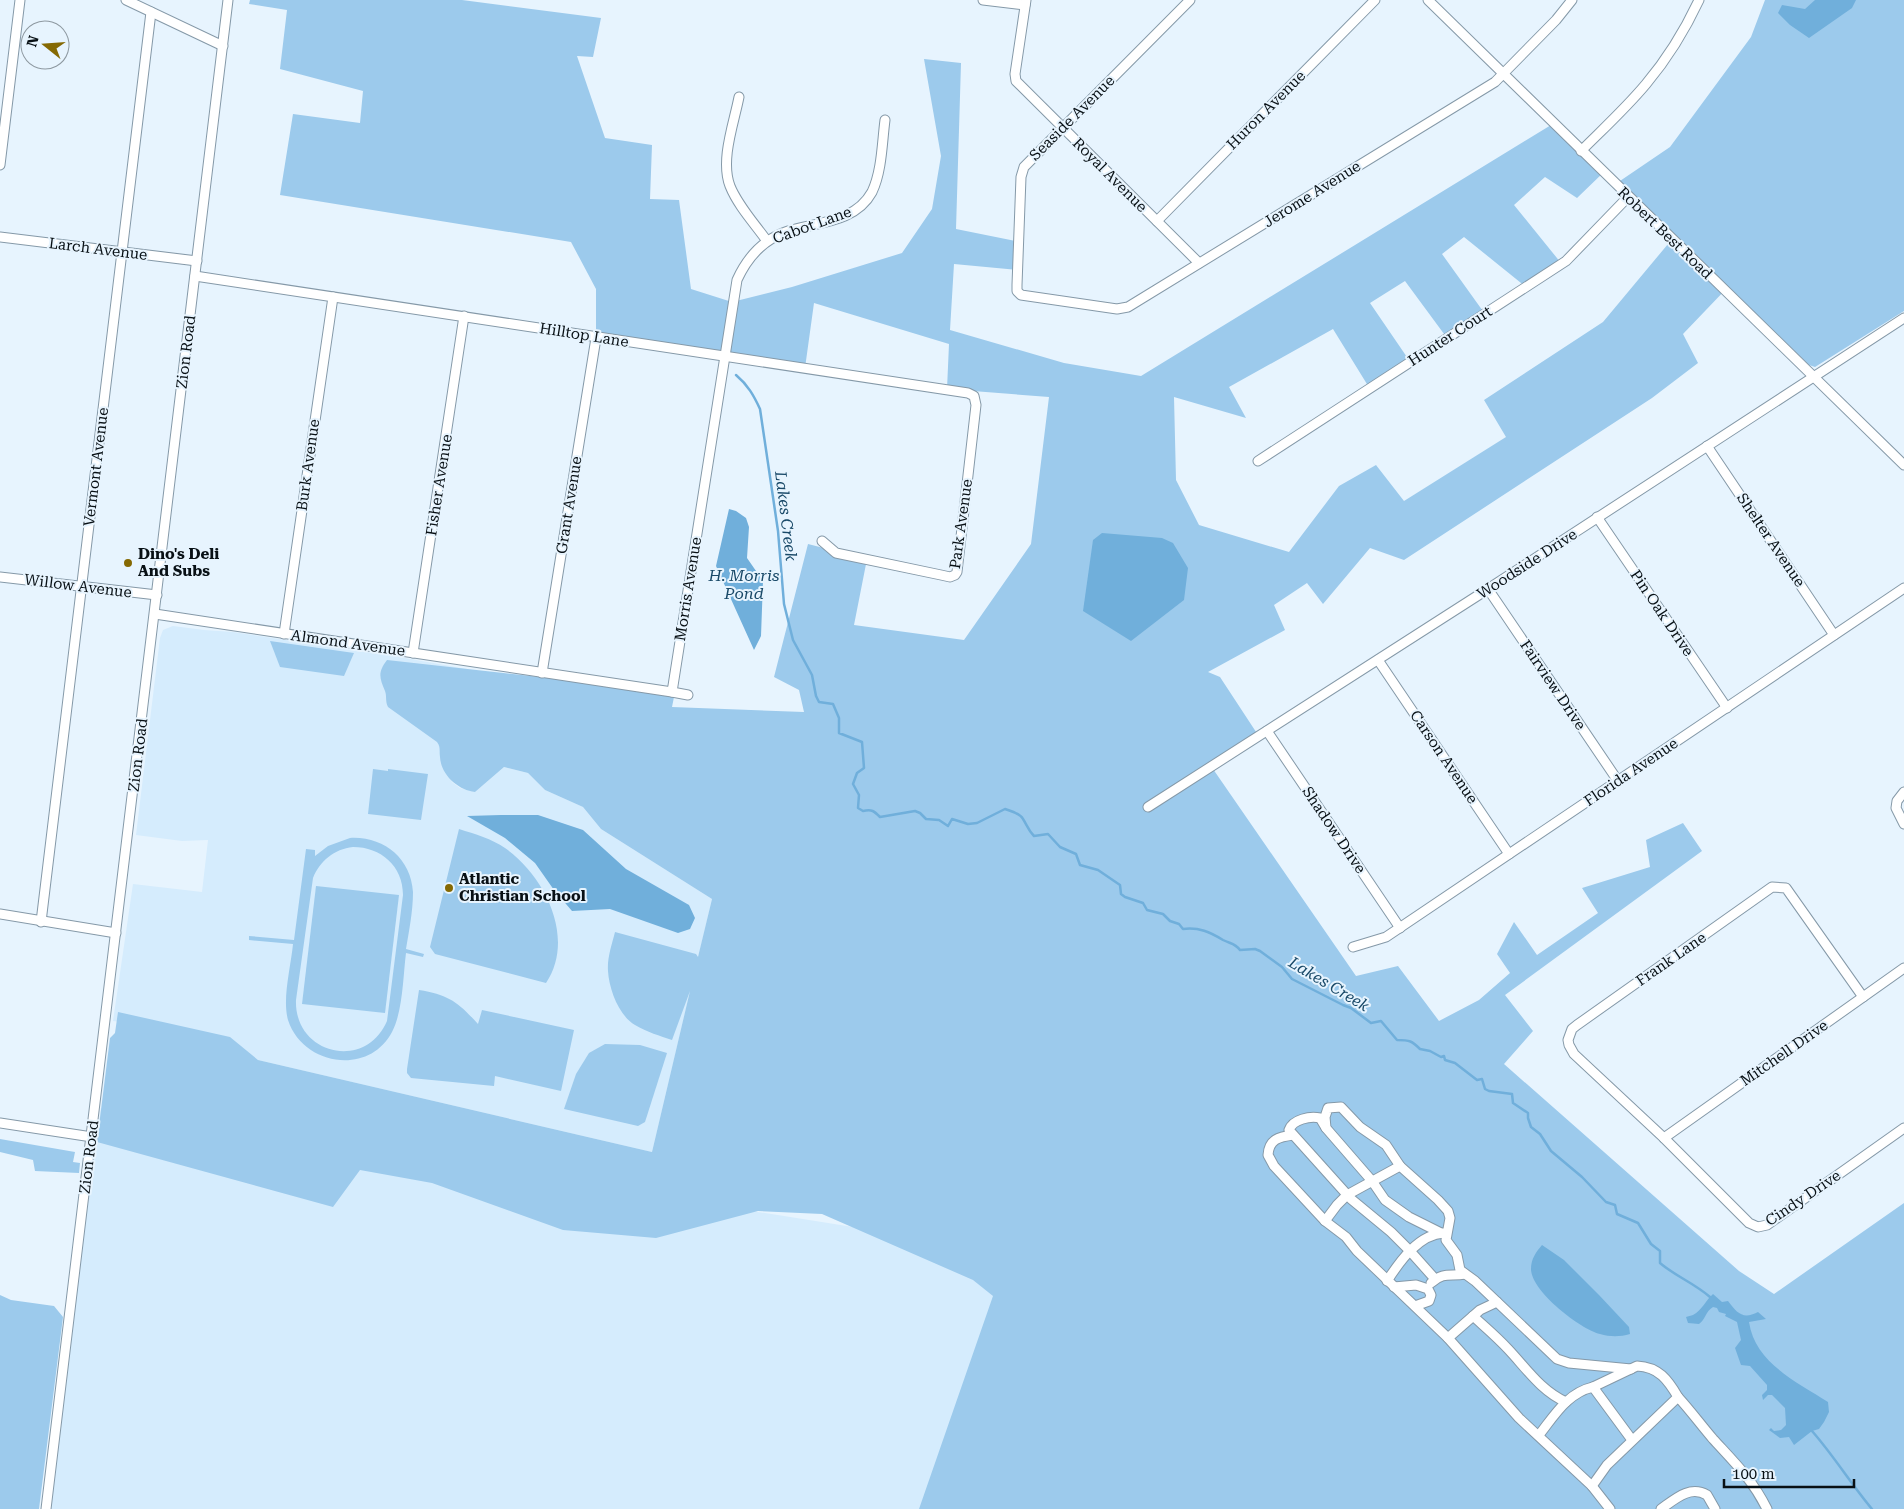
<svg xmlns="http://www.w3.org/2000/svg" width="1904" height="1509" viewBox="0 0 1904 1509" font-family="'Roboto Serif',serif">
<rect width="100%" height="100%" fill="#e7f4fe"/>
<g fill="#d5ecfd">
<path d="M173,626L204,630L233,632L399,657L467,669L447,773L452,782L460,788L475,792L504,767L528,773L545,790L583,807L601,829L712,899L652,1152L258,1060L229,1037L113,1021L133,884L202,892L208,840L182,841L136,835L160,638L163,630Z"/>
<path d="M101,1108L1333,1303L1300,1509H47Z"/>
</g>
<g fill="#9ccaec" fill-rule="evenodd">
<path d="M250,0H462L601,18L593,57L577,56L605,138L652,145L650,199L679,200L691,289L732,302L792,287L902,253L932,209L941,156L924,59L961,63L956,229L1021,242L1019,270L954,264L950,330L1064,363L1141,376L1556,122L1605,171L1577,198L1545,177L1514,205L1561,263L1526,287L1464,237L1442,254L1485,314L1447,338L1405,281L1370,303L1411,363L1370,389L1333,329L1229,387L1246,418L1174,397L1176,480L1199,525L1289,552L1339,486L1376,465L1404,501L1506,437L1484,400L1603,322L1673,238L1617,183L1670,147L1751,37L1765,0H1904V311L1815,367L1809,365L1728,287L1683,334L1698,363L1652,398L1404,560L1370,548L1323,604L1307,583L1274,605L1285,630L1208,672L1220,677L1260,738L1213,769L1356,976L1398,966L1439,1021L1479,1000L1510,973L1497,954L1514,922L1537,955L1598,913L1582,888L1650,867L1646,840L1683,823L1702,851L1505,995L1533,1031L1504,1064L1739,1271L1774,1294L1904,1203V1509H919L993,1296L973,1280L822,1214L758,1211L656,1238L563,1230L432,1183L360,1170L333,1207L97,1142L110,1038L115,1033L118,1012L230,1037L258,1060L652,1152L690,991L672,1040C660,1036 647,1032 635,1025C619,1016 609,989 608,971C607,958 612,944 615,932L696,954L698,957L712,899L601,829L583,807L545,790L528,773L504,767L475,792C458,790 441,775 440,757C439,751 441,747 437,742L388,707C385,701 387,696 385,691C379,677 378,672 387,660L675,692L672,707L804,712L799,690L774,677L808,544L867,559L854,625L964,640L1031,544L1049,397L947,389L949,344L814,303L805,368L642,343L596,331V289L571,242L280,195L293,114L360,123L363,91L280,69L287,10L249,4Z"/>
<path d="M270,641L354,653L344,676L280,667Z"/>
<path d="M373,769L388,771V769L428,774L421,820L368,814Z"/>
<path d="M459,829C475,834 492,839 505,848C545,876 576,938 546,983L435,954L430,947Z"/>
<path d="M350,838C383,836 411,858 413,892C413,911 409,931 406,949L424,954L423,957L406,953C403,976 403,1011 392,1032C369,1076 303,1066 288,1020C282,999 291,966 293,944L249,940V936L294,940L306,849L315,850V856L328,846ZM353,847C381,847 403,866 403,895L387,1021C365,1072 294,1054 296,1000L313,878C320,861 334,849 353,847Z"/>
<path d="M316,886L399,895L385,1013L302,1004Z"/>
<path d="M419,990C449,995 458,1002 478,1024L482,1010L574,1030L561,1091L495,1076L494,1086L411,1078L407,1073V1069Z"/>
<path d="M605,1044L640,1045L667,1053L645,1122L638,1126L564,1109L576,1074L589,1053Z"/>
<path d="M0,1139L75,1152L73,1162L80,1163L79,1173L35,1171L33,1160L0,1152Z"/>
<path d="M0,1295L11,1300L54,1306L63,1317L39,1509H0Z"/>
</g>
<g fill="#70afdb">
<path d="M1815,0H1856L1852,8L1809,38L1790,25L1778,13L1782,5L1805,9Z"/>
<path d="M729,509L736,511L746,518L749,527L747,558L763,581L761,636L754,650L716,566Z"/>
<path d="M1102,533L1162,538L1173,543L1188,568L1184,600L1131,641L1083,611L1093,540Z"/>
<path d="M501,815H538L583,830L626,869L689,905L695,918L690,929L678,933L610,909L572,911L554,890L535,863L505,838L467,816Z"/>
<path d="M1542,1245L1564,1260L1599,1295L1629,1327L1630,1334C1620,1337 1610,1337 1600,1334C1580,1329 1531,1291 1531,1269C1531,1259 1536,1252 1542,1245Z"/>
<path d="M1713,1294L1722,1302L1728,1301C1737,1313 1743,1320 1758,1312L1766,1319L1749,1322C1755,1363 1797,1382 1828,1402L1829,1412L1824,1422L1819,1429L1812,1431L1794,1445L1789,1437L1780,1438L1769,1430L1771,1428L1774,1431L1781,1430L1786,1425L1785,1408L1772,1395H1768L1763,1400L1762,1395L1767,1390V1385L1750,1366L1741,1365L1735,1348L1741,1340L1737,1322L1725,1316L1726,1314L1719,1312L1717,1308L1713,1307C1705,1312 1706,1319 1699,1324L1688,1323L1686,1317C1688,1316 1691,1316 1693,1315C1702,1310 1706,1300 1713,1294Z"/>
</g>
<g fill="none" stroke-linecap="round" stroke-linejoin="round">
<g stroke="#70afdb" stroke-width="2.5">
<path d="M736,375C748,385 754,396 760,409L778,531L784,604L793,640L812,675L816,696L819,702L833,704L839,718V733L862,742L864,768L857,773L853,784L859,795L858,808L863,811C872,809 874,811 880,817L915,811L920,813L926,819L939,820L948,826L952,819L968,824L977,823L1005,809C1010,811 1020,813 1023,819C1027,825 1028,830 1034,836L1048,834L1060,847L1076,854L1080,865L1098,870L1120,885L1121,894L1125,897L1143,903L1147,910L1163,914L1170,921L1179,924L1183,929C1199,927 1210,932 1223,940C1231,944 1235,943 1240,950L1255,949L1260,951L1282,967L1292,979L1343,1005L1351,1008L1371,1023L1381,1021L1397,1040C1410,1040 1412,1041 1420,1049L1430,1051L1441,1057L1444,1056L1445,1060L1455,1063L1477,1080L1482,1079L1485,1089L1489,1091L1512,1094L1513,1103L1528,1113V1118L1531,1127L1540,1134L1551,1151L1582,1177L1606,1202L1615,1205L1617,1214L1638,1223L1651,1244L1660,1251V1263C1675,1276 1694,1283 1710,1297"/>
<path d="M1812,1431C1834,1456 1851,1484 1872,1509"/>
</g>
<g stroke="#8599a8" stroke-width="11">
<g id="minor">
<path d="M126,0L223,46"/>
<path d="M983,0L1025,5"/>
<path d="M1026,0L1015,74L1016,81L1199,263"/>
<path d="M1190,0L1024,167L1021,177L1017,285V291L1021,295L1117,309L1128,307L1495,82L1556,20L1572,0"/>
<path d="M1428,0L1904,465"/>
<path d="M739,97C734,123 720,160 730,186C738,206 755,224 767,241"/>
<path d="M1581,151C1603,129 1626,108 1646,84C1667,59 1685,30 1699,0"/>
<path d="M0,165L20,0"/>
<path d="M1157,221L1375,0"/>
<path d="M0,237L197,261"/>
<path d="M195,276L968,393L974,396L976,405L957,572L955,575L950,577L941,575L836,553L822,541"/>
<path d="M1707,446L1834,635"/>
<path d="M1258,461L1566,261L1628,197"/>
<path d="M1597,517L1727,708"/>
<path d="M0,577L157,595"/>
<path d="M1488,589L1618,781"/>
<path d="M155,614L672,692L737,280C747,258 764,239 788,231C817,222 855,223 872,192C882,171 882,143 885,120"/>
<path d="M284,634L333,297"/>
<path d="M413,653L464,316"/>
<path d="M1378,660L1509,854"/>
<path d="M542,673L596,338"/>
<path d="M672,692L688,695"/>
<path d="M1267,731L1400,928"/>
<path d="M1904,792L1897,801L1896,808L1904,824"/>
<path d="M1148,807L1488,589L1904,318"/>
<path d="M0,914L116,933"/>
<path d="M41,922L151,12"/>
<path d="M1353,947L1386,937L1904,588"/>
<path d="M1863,997L1786,888L1772,887L1577,1025L1572,1029L1568,1040L1569,1045L1574,1054L1664,1138L1749,1223L1758,1227L1767,1225L1904,1128"/>
<path d="M0,1123L92,1137"/>
<path d="M1326,1128L1320,1118C1310,1116 1293,1119 1289,1130L1351,1199L1391,1232L1410,1251L1435,1279"/>
<path d="M1293,1135C1279,1137 1269,1139 1268,1155L1274,1166L1325,1221L1346,1237L1357,1251L1448,1338L1519,1418L1592,1486L1610,1509"/>
<path d="M1664,1138L1904,968"/>
<path d="M1325,1221L1337,1205L1347,1195L1400,1166"/>
<path d="M1441,1233L1409,1217L1385,1200L1372,1181L1326,1128L1325,1117L1328,1108L1341,1107L1360,1127L1386,1145L1400,1166L1438,1200L1448,1211L1450,1218L1446,1240L1457,1255L1460,1270L1475,1281L1557,1359L1569,1363L1631,1369"/>
<path d="M1387,1281C1400,1261 1419,1234 1444,1233"/>
<path d="M1431,1283C1444,1271 1451,1277 1465,1274"/>
<path d="M1394,1287L1416,1285L1428,1289L1431,1295L1429,1301L1415,1306"/>
<path d="M1473,1316C1485,1327 1497,1337 1508,1349C1526,1368 1541,1391 1566,1402"/>
<path d="M1448,1338L1480,1310L1497,1302"/>
<path d="M1539,1435C1554,1416 1567,1393 1593,1387"/>
<path d="M1632,1440L1593,1387L1637,1366C1659,1367 1668,1380 1678,1397"/>
<path d="M1592,1486L1607,1465L1678,1397C1690,1410 1701,1425 1713,1439C1735,1463 1752,1479 1767,1509"/>
<path d="M46,1509L228,0"/>
<path d="M1661,1509C1675,1499 1690,1485 1707,1495L1715,1509"/>
</g>
</g>
<use href="#minor" stroke="#fff" stroke-width="9"/>
</g>
<g fill="#856903" stroke="#e7f4fe" stroke-width="2">
<circle cx="128" cy="563" r="5"/>
<circle cx="449" cy="888" r="5"/>
</g>
<g text-anchor="middle" dominant-baseline="central" stroke-width="4" stroke-linejoin="round" paint-order="stroke">
<g font-size="15" fill="#081015" stroke="#e7f4fe">
<text transform="translate(1266 110) rotate(-45)">Huron Avenue</text>
<text transform="translate(1072 118) rotate(-45)">Seaside Avenue</text>
<text transform="translate(1110 175) rotate(45)">Royal Avenue</text>
<text transform="translate(1312 194) rotate(-32)">Jerome Avenue</text>
<text transform="translate(812 225) rotate(-20)">Cabot Lane</text>
<text transform="translate(1665 233) rotate(44)">Robert Best Road</text>
<text transform="translate(98 249) rotate(7)">Larch Avenue</text>
<text transform="translate(584 335) rotate(9)">Hilltop Lane</text>
<text transform="translate(1450 336) rotate(-33)">Hunter Court</text>
<text transform="translate(186 352) rotate(-83)">Zion Road</text>
<text transform="translate(308 465) rotate(-82)">Burk Avenue</text>
<text transform="translate(96 467) rotate(-83)">Vermont Avenue</text>
<text transform="translate(439 485) rotate(-81)">Fisher Avenue</text>
<text transform="translate(569 505) rotate(-81)">Grant Avenue</text>
<text transform="translate(961 524) rotate(-82)">Park Avenue</text>
<text transform="translate(1771 540) rotate(56)">Shelter Avenue</text>
<text transform="translate(1527 564) rotate(-33)">Woodside Drive</text>
<text transform="translate(78 586) rotate(7)">Willow Avenue</text>
<text transform="translate(688 589) rotate(-81)">Morris Avenue</text>
<text transform="translate(1662 613) rotate(56)">Pin Oak Drive</text>
<text transform="translate(348 643) rotate(8)">Almond Avenue</text>
<text transform="translate(1553 685) rotate(56)">Fairview Drive</text>
<text transform="translate(138 755) rotate(-83)">Zion Road</text>
<text transform="translate(1444 757) rotate(56)">Carson Avenue</text>
<text transform="translate(1631 772) rotate(-34)">Florida Avenue</text>
<text transform="translate(1334 830) rotate(56)">Shadow Drive</text>
<text transform="translate(1671 959) rotate(-35)">Frank Lane</text>
<text transform="translate(1784 1053) rotate(-35)">Mitchell Drive</text>
<text transform="translate(89 1157) rotate(-83)">Zion Road</text>
<text transform="translate(1803 1198) rotate(-34)">Cindy Drive</text>
</g>
<g font-size="15" font-weight="bold" fill="#081015" stroke="#e7f4fe" text-anchor="start">
<text x="138" y="554">Dino's Deli<tspan x="138" dy="17">And Subs</tspan></text>
<text x="459" y="879">Atlantic<tspan x="459" dy="17">Christian School</tspan></text>
</g>
<g font-size="16" font-style="italic" fill="#194968" stroke="#e7f4fe">
<text transform="translate(786 516) rotate(83)">Lakes Creek</text>
<text x="744" y="575">H. Morris<tspan x="744" dy="18">Pond</tspan></text>
<text transform="translate(1329 984) rotate(31)">Lakes Creek</text>
</g>
</g>
<g transform="translate(45 45) rotate(287)"><circle r="24" fill="#e7f4fe" stroke="#8e99a1"/>
<path d="M0-4L9 19L0 12L-9 19Z" fill="#856903"/>
<text y="-8" font-size="14" font-weight="bold" text-anchor="middle" fill="#081015">N</text>
</g>
<path d="M1724 1479v8h130v-8" fill="none" stroke="#081015" stroke-width="2.5"/>
<text x="1732" y="1479" font-size="15" fill="#081015" stroke="#e7f4fe" stroke-width="4" paint-order="stroke">100 m</text>
</svg>
